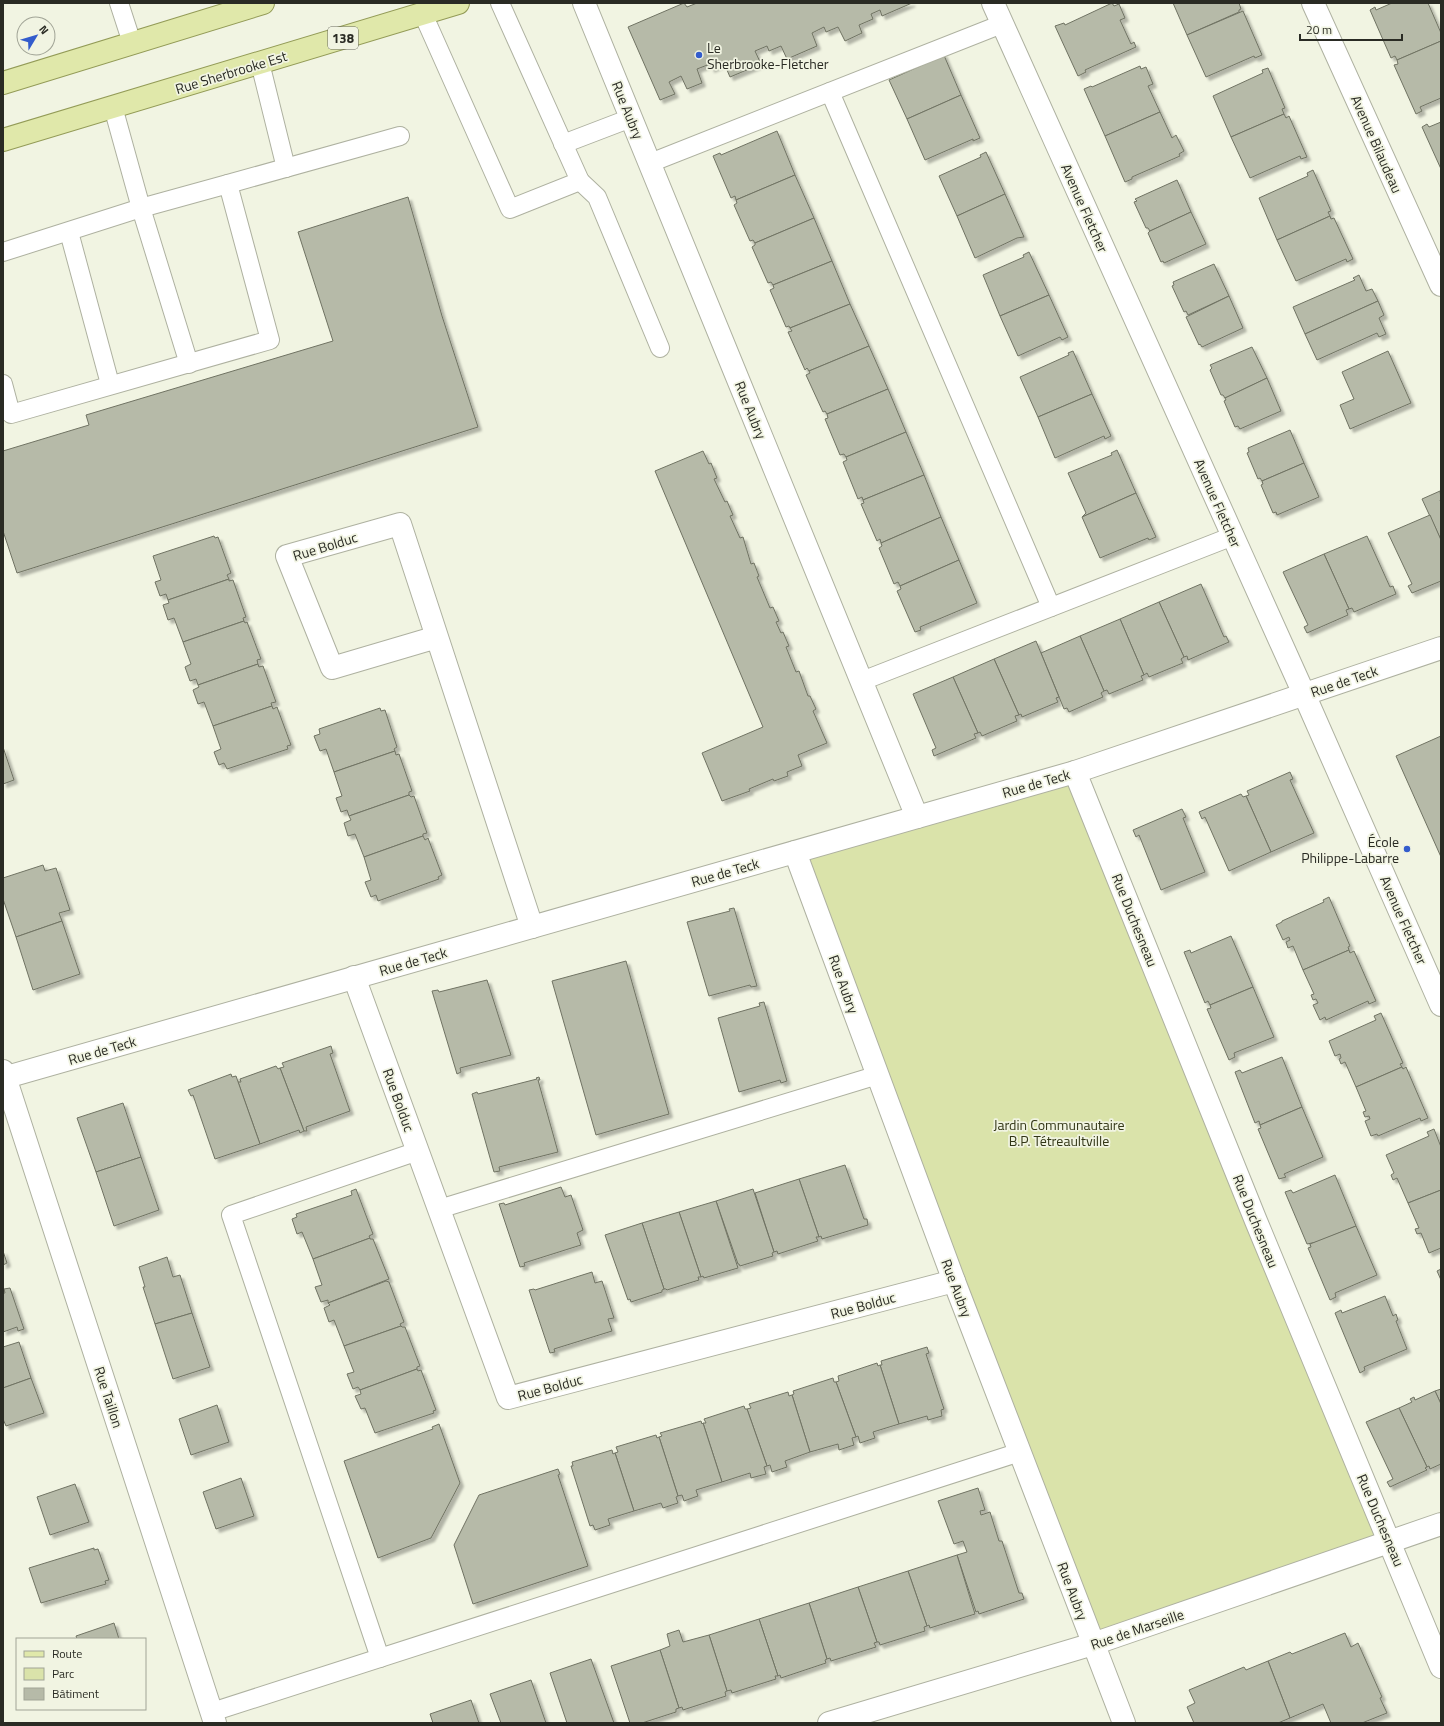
<svg xmlns="http://www.w3.org/2000/svg" width="1444" height="1726" viewBox="0 0 1444 1726" font-family="'Titillium Web',sans-serif">
<defs>
<filter id="shadow"><feDropShadow dx="3.5" dy="3.5" stdDeviation="1" flood-color="#0004"/></filter>
</defs>
<rect width="100%" height="100%" fill="#f1f4e2"/>
<path fill="#dae3aa" d="M1075,772L1390,1542L1093,1644L795,852Z"/>
<g fill="#b6baa8" stroke="#707363" filter="url(#shadow)">
<path d="M684,3L687,7L697,3H912L882,16L880,10L871,14L873,19L859,25L862,33L845,41L838,27L826,32L824,27L812,33L817,46L787,59L781,46L769,51L767,46L755,51L761,64L730,77L724,63L711,69L710,64L697,69L702,83L687,89L681,76L669,82L675,94L660,100L628,27Z"/>
<path d="M1112,3L1114,6L1119,4L1125,18L1120,20L1131,44L1134,42L1136,47L1085,70L1086,72L1078,76L1055,26L1064,23L1065,25Z"/>
<path d="M1173,3H1239L1241,9L1239,10V12L1187,35Z"/>
<path d="M1392,3H1428L1441,33V41L1397,60L1395,56L1391,58L1370,10L1375,7L1376,10Z"/>
<path d="M1243,11L1262,55L1255,58L1254,56L1206,77L1187,35Z"/>
<path d="M1441,41V98L1420,107L1422,111L1416,114L1394,65L1398,64L1397,60Z"/>
<path d="M943,53L961,95L907,119L889,80L938,58Z"/>
<path d="M1140,66L1141,69L1146,67L1153,84L1148,86L1160,112L1105,136L1084,89L1091,86L1092,87Z"/>
<path d="M1268,68L1285,108L1282,109L1284,114L1231,137L1213,96L1263,73L1262,70Z"/>
<path d="M961,95L980,138L973,141V139L925,160L907,119Z"/>
<path d="M1160,112L1172,138L1176,135L1184,151L1179,154L1180,156L1132,177V179L1125,182L1105,136Z"/>
<path d="M1284,114L1286,118L1289,116L1307,157L1301,159L1300,156L1250,178L1231,137Z"/>
<path d="M1441,122V169L1422,127L1427,124L1429,127Z"/>
<path d="M777,131L795,175L736,200L735,196L731,198L713,156L720,153L721,155Z"/>
<path d="M986,152L1005,194L957,216L939,176L981,157L980,155Z"/>
<path d="M1313,170L1331,211L1328,212L1330,216L1277,240L1259,198L1308,176L1307,173Z"/>
<path d="M795,175L814,218L755,243L753,240L750,241L734,205L737,203L736,200Z"/>
<path d="M1177,180L1191,212L1150,231L1148,228H1146L1134,202L1137,201L1135,199Z"/>
<path d="M1005,194L1024,237L1017,238L975,258L957,216Z"/>
<path d="M408,197L442,316L478,427L17,573L3,531V451L89,425L86,415L333,341L298,232Z"/>
<path d="M1191,212L1206,244L1164,263L1163,261L1161,262L1148,233L1150,231Z"/>
<path d="M1330,216L1331,219L1334,218L1353,259L1347,262L1346,259L1296,281L1277,240Z"/>
<path d="M814,218L832,261L773,285L771,282L768,283L752,247L755,245V243Z"/>
<path d="M1029,252L1049,295L1000,316L983,275L1024,257L1023,255Z"/>
<path d="M832,261L850,304L790,328L789,326L786,327L770,290L774,288L773,285Z"/>
<path d="M1214,264L1229,296L1188,315L1186,311L1184,312L1172,286L1174,285L1173,282Z"/>
<path d="M1359,275L1366,291L1372,289L1378,301L1305,334L1293,307L1355,280L1353,278Z"/>
<path d="M1049,295L1068,337L1062,340L1060,337L1018,356L1000,316Z"/>
<path d="M1229,296L1243,328L1202,347L1200,344L1199,345L1186,317Z"/>
<path d="M1378,301L1384,315L1379,318L1386,334L1379,337L1377,333L1317,360L1305,334Z"/>
<path d="M850,304L869,346L809,371L807,368L805,370L788,332L792,331L790,328Z"/>
<path d="M869,346L888,389L827,414L825,411L823,412L806,375L810,373L809,371Z"/>
<path d="M1252,347L1267,378L1225,398L1223,395H1221L1210,370L1212,368L1210,365Z"/>
<path d="M1073,351L1092,394L1038,417L1020,377L1069,355L1068,353Z"/>
<path d="M1388,351L1411,403L1350,429L1340,405L1354,399L1342,372Z"/>
<path d="M1267,378L1281,411L1240,429L1238,426L1235,427L1224,401L1226,400L1225,398Z"/>
<path d="M888,389L906,432L846,457L844,454L840,455L825,419L828,418L827,414Z"/>
<path d="M1092,394L1111,436L1105,439L1104,436L1055,458L1038,417Z"/>
<path d="M1290,430L1304,463L1262,481L1260,478L1258,479L1247,453L1249,452L1248,448Z"/>
<path d="M906,432L924,475L863,500L862,497L858,499L843,462L847,460L846,457Z"/>
<path d="M1117,450L1136,493L1082,517L1086,513L1068,473L1112,455L1111,453Z"/>
<path d="M703,451L709,464L711,463L717,478L714,479L725,502L727,501L733,515L730,516L740,538L743,537L751,564L754,563L759,576L757,577L770,608L773,607L779,621L776,622L781,633L783,632L789,646L786,647L796,672L799,671L808,696H810L816,709L813,711L827,743L798,755L802,766L787,772L788,776L774,781L773,779L749,789L750,791L722,801L702,753L763,727L655,471Z"/>
<path d="M1304,463L1319,497L1277,515L1276,512L1273,513L1261,485L1263,484L1262,481Z"/>
<path d="M924,475L941,517L881,543L880,539L877,541L861,504L864,503L863,500Z"/>
<path d="M1440,491L1441,499L1440,500L1441,503V540L1422,499Z"/>
<path d="M1136,493L1156,537L1149,540L1148,538L1100,558L1082,517Z"/>
<path d="M1430,515L1441,540V581L1412,593L1408,586L1412,584L1388,533Z"/>
<path d="M941,517L959,560L900,586L898,582L894,584L879,548L882,546L881,543Z"/>
<path d="M214,536L215,538L218,537L231,573L227,575L229,579L168,600L166,594L160,596L155,582L161,580L153,556Z"/>
<path d="M1367,536L1390,587L1393,586L1396,594L1354,612L1352,608L1349,609L1324,554Z"/>
<path d="M1324,554L1349,609L1346,610L1348,615L1307,633L1304,627L1308,625L1283,572Z"/>
<path d="M959,560L977,603L920,627L921,630L915,632L897,591L901,589L900,586Z"/>
<path d="M229,579V581L233,580L246,617L243,618L244,621L183,642L174,618L168,620L163,605L169,603L168,600Z"/>
<path d="M1201,584L1224,637L1226,636L1229,642L1188,660L1187,656L1184,657L1159,602Z"/>
<path d="M1159,602L1184,657L1181,659L1183,663L1149,677L1147,673L1144,675L1120,619Z"/>
<path d="M1120,619L1144,675L1141,676L1143,680L1109,694L1107,690L1104,691L1080,636Z"/>
<path d="M244,621L245,623L247,622L261,659L257,660L258,664L198,685L196,679L190,681L185,667L191,664L183,642Z"/>
<path d="M1080,636L1104,691L1101,693L1103,697L1069,712L1067,708L1064,709L1041,653Z"/>
<path d="M1036,641L1059,697L1056,698L1058,702L1022,717L1021,714L1019,715L994,659Z"/>
<path d="M994,659L1019,715L1015,716L1017,721L982,736L980,732L978,733L953,677Z"/>
<path d="M258,664L259,667L263,666L276,702L271,703L272,706L213,726L204,702L198,704L193,690L199,687L198,685Z"/>
<path d="M953,677L978,733L974,734L976,738L934,756L932,750L936,748L913,694Z"/>
<path d="M272,706L273,709L277,707L291,745L287,746L288,749L227,769L224,763L219,765L214,752L221,749L213,726Z"/>
<path d="M380,708L381,711L385,710L397,747L394,749L395,751L334,772L326,749L320,751L314,736L320,734L319,729Z"/>
<path d="M1441,736V857L1396,756Z"/>
<path d="M3,747L14,780L3,784Z"/>
<path d="M395,751L396,755L399,754L412,791L409,792V795L349,816L347,810L341,812L336,798L342,796L334,772Z"/>
<path d="M1290,772L1293,779L1290,780L1314,833L1271,852L1246,796L1249,795L1247,791Z"/>
<path d="M1241,794L1243,797L1246,796L1271,852L1229,871L1205,817L1202,819L1199,812Z"/>
<path d="M409,795L411,797L414,796L427,833L423,834V836L364,857L355,834L348,836L344,823L351,820L349,816Z"/>
<path d="M1182,809L1186,817L1183,818L1205,872L1161,890L1139,835L1136,837L1133,830Z"/>
<path d="M423,836L425,840L428,838L442,875L438,877L439,879L378,901L376,895L371,897L365,882L371,880L364,857Z"/>
<path d="M43,865L45,871L56,868L70,910L59,913L62,921L16,937L3,899V878Z"/>
<path d="M1329,897L1350,946L1348,947L1349,950L1303,970L1293,946L1288,948L1286,942L1290,940L1289,937L1283,940L1276,925L1282,922V921L1324,902L1323,900Z"/>
<path d="M734,908L757,986L751,987L750,985L709,996L687,922L730,911L729,909Z"/>
<path d="M62,921L80,974L33,990L16,937Z"/>
<path d="M1231,936L1253,987L1210,1005L1208,1001L1205,1003L1184,952L1190,950L1191,953Z"/>
<path d="M1349,950L1350,953L1354,951L1376,1001L1369,1004L1368,1001L1326,1020L1325,1017L1320,1020L1313,1005L1318,1003L1316,999L1313,1000L1311,995L1314,994L1303,970Z"/>
<path d="M626,961L669,1114L596,1135L552,981Z"/>
<path d="M487,980L511,1055L460,1068L461,1072L457,1074L432,991L438,990L439,992Z"/>
<path d="M1253,987L1274,1037L1234,1053L1235,1057L1229,1060L1207,1009L1211,1008L1210,1005Z"/>
<path d="M764,1002L787,1081L781,1083L780,1080L739,1092L718,1018L760,1006L759,1003Z"/>
<path d="M1381,1013L1403,1063L1400,1064L1402,1067L1356,1087L1345,1062L1341,1064L1339,1059L1341,1058L1340,1054L1335,1056L1329,1041L1376,1020L1374,1016Z"/>
<path d="M331,1046L333,1053L330,1054L350,1111L306,1127L307,1131H304L280,1068L284,1067L282,1063Z"/>
<path d="M1282,1057L1302,1107L1260,1125L1259,1121L1255,1123L1235,1072L1240,1070L1242,1073Z"/>
<path d="M276,1066L278,1069L280,1068L304,1131L300,1133L299,1130L260,1144L238,1082H241L240,1079Z"/>
<path d="M1402,1067L1403,1069L1406,1067L1428,1118L1421,1121L1420,1118L1378,1136L1377,1134L1371,1136L1365,1121L1370,1119L1369,1116L1365,1117L1363,1112L1366,1111L1356,1087Z"/>
<path d="M231,1074L232,1077L236,1076L260,1144L215,1159L193,1095L191,1096L188,1090Z"/>
<path d="M539,1077L540,1080H538L558,1152L499,1167L500,1171L494,1172L472,1094L477,1092L478,1094L537,1079L536,1078Z"/>
<path d="M123,1103L141,1157L96,1172L77,1118Z"/>
<path d="M1302,1107L1323,1157L1284,1174L1286,1177L1279,1179L1258,1129L1261,1128L1260,1125Z"/>
<path d="M1434,1129L1441,1147V1190L1408,1203L1397,1178L1393,1180L1391,1175L1394,1173L1386,1155L1429,1136L1427,1132Z"/>
<path d="M141,1157L159,1210L114,1226L96,1172Z"/>
<path d="M845,1165L864,1219H867L868,1225L822,1239L821,1236L819,1237L799,1179Z"/>
<path d="M1335,1175L1356,1226L1317,1242L1307,1244L1285,1192L1291,1190L1293,1193Z"/>
<path d="M799,1179L819,1237H816L818,1241L778,1254L777,1251L774,1252L755,1193Z"/>
<path d="M561,1187L565,1197L571,1195L583,1230L577,1233L581,1245L524,1263L525,1266L520,1267L499,1204L504,1203L505,1205Z"/>
<path d="M356,1189L373,1234L369,1236L370,1238L313,1259L302,1232L297,1234L292,1219L297,1217L296,1214L352,1195L351,1191Z"/>
<path d="M753,1189L774,1252L772,1253L773,1256L740,1266L739,1264H738L716,1201Z"/>
<path d="M1441,1190V1248L1429,1253L1421,1233L1417,1234L1415,1229L1419,1228L1408,1203Z"/>
<path d="M716,1201L738,1268L704,1278L703,1276L701,1277L679,1212Z"/>
<path d="M679,1212L701,1277H698L699,1280L667,1290L666,1289H664L642,1223Z"/>
<path d="M642,1223L664,1289L662,1290V1292L631,1302L630,1299L628,1300L605,1235Z"/>
<path d="M1356,1226L1377,1275L1335,1293L1336,1297L1330,1300L1308,1248L1311,1247L1310,1244Z"/>
<path d="M370,1238V1239H373L389,1279L328,1303V1300L321,1302L315,1287L322,1285L313,1259Z"/>
<path d="M3,1251L7,1263L3,1265Z"/>
<path d="M167,1257L173,1277L180,1275L192,1313L155,1324L143,1287H145L139,1267Z"/>
<path d="M1441,1269V1280L1437,1271Z"/>
<path d="M592,1272L595,1283L602,1281L614,1318L608,1319L612,1331L554,1349L555,1352L550,1353L529,1290L534,1289L535,1290Z"/>
<path d="M386,1281L389,1282L404,1322L400,1324L401,1326L344,1346L334,1320L329,1322L324,1308L330,1305L328,1303Z"/>
<path d="M10,1288L24,1329L18,1331L17,1327L3,1332V1293H5L4,1289Z"/>
<path d="M1385,1296L1393,1316L1396,1314L1398,1320L1396,1321L1407,1349L1364,1367L1365,1370L1360,1373L1335,1313L1341,1310L1342,1313Z"/>
<path d="M192,1313L210,1367L173,1379L155,1324Z"/>
<path d="M401,1326L402,1327H405L420,1366L417,1367V1369L360,1390L358,1387L353,1389L347,1374L354,1372L344,1346Z"/>
<path d="M19,1342L31,1378L3,1388V1347Z"/>
<path d="M927,1347L929,1353L926,1354L944,1409L941,1410L942,1416L928,1420L927,1416L899,1424L880,1365H882L881,1361Z"/>
<path d="M877,1363L878,1366L880,1365L899,1424L873,1432L875,1438L860,1443L858,1436L856,1437L836,1382L839,1381L838,1376Z"/>
<path d="M417,1369L418,1371L421,1370L436,1410L433,1411L434,1413L375,1433L365,1408L361,1409L355,1396L361,1394L360,1390Z"/>
<path d="M31,1378L44,1413L6,1426L3,1419V1388Z"/>
<path d="M833,1378L834,1382H836L856,1437L852,1438L854,1445L839,1450L838,1444L810,1452L792,1395L794,1394L793,1391Z"/>
<path d="M1441,1389V1404L1435,1391Z"/>
<path d="M1435,1391L1441,1404V1464L1430,1469L1429,1466L1427,1467L1399,1408L1412,1402L1410,1399L1414,1397L1415,1400Z"/>
<path d="M788,1392L789,1396L792,1395L810,1452L785,1461L787,1467L772,1472L770,1465L767,1466L747,1409L751,1408L749,1404Z"/>
<path d="M217,1405L229,1442L191,1455L179,1419Z"/>
<path d="M744,1406L745,1409H747L767,1466L764,1467L766,1474L751,1478L750,1473L722,1482L703,1423H706L704,1419Z"/>
<path d="M1399,1408L1427,1467L1425,1468L1427,1470L1390,1487L1387,1482L1393,1479L1366,1422Z"/>
<path d="M701,1421L702,1424L703,1423L722,1482L696,1490L698,1496L684,1501L682,1495L678,1496L659,1437L662,1436L660,1433Z"/>
<path d="M439,1424L460,1483L431,1538L378,1558L344,1461L433,1429L432,1427Z"/>
<path d="M656,1435L657,1438L659,1437L678,1496L676,1497L678,1503L663,1508L661,1503L634,1511L615,1453L618,1452L616,1447Z"/>
<path d="M612,1450L613,1454L615,1453L634,1511L608,1519L610,1525L595,1530L593,1525L590,1526L571,1466H573L572,1462Z"/>
<path d="M558,1469L560,1474L558,1475L588,1566L473,1604L454,1545L479,1495Z"/>
<path d="M241,1478L254,1516L216,1529L203,1492Z"/>
<path d="M75,1484L89,1522L50,1535L37,1497Z"/>
<path d="M978,1488L985,1510L980,1511L981,1515L990,1512L999,1541H1002L1019,1593H1022L1024,1599L979,1614L978,1611L976,1612L957,1555L967,1552L963,1541L954,1544L938,1501Z"/>
<path d="M94,1548V1550L98,1549L109,1580L105,1581L106,1584L41,1603L29,1568Z"/>
<path d="M957,1555L975,1614L930,1628L929,1625L927,1626L908,1571Z"/>
<path d="M908,1571L927,1626L924,1627L925,1631L880,1645L879,1642H877L858,1587Z"/>
<path d="M858,1587L877,1642L874,1643L876,1647L831,1661L830,1658L827,1659L809,1603Z"/>
<path d="M809,1603L827,1659L825,1660L826,1663L781,1678L780,1675L778,1676L759,1619Z"/>
<path d="M759,1619L778,1676H775L776,1679L732,1693L731,1690L727,1691L709,1635Z"/>
<path d="M114,1623L119,1639H77L76,1636Z"/>
<path d="M679,1630L683,1642L709,1635L727,1691L725,1692L726,1696L683,1710L682,1707L679,1708L660,1650L670,1646L667,1634Z"/>
<path d="M1345,1633L1351,1647L1358,1643L1382,1697L1380,1698L1387,1713L1362,1723H1331L1323,1704L1290,1718L1268,1661L1290,1652L1292,1654Z"/>
<path d="M660,1650L679,1708L676,1709V1712L642,1723H630L611,1666Z"/>
<path d="M591,1659L614,1723H567L550,1673Z"/>
<path d="M1268,1661L1290,1718L1278,1723H1194L1187,1707L1195,1703L1189,1690L1244,1667L1246,1670Z"/>
<path d="M531,1680L546,1723H501L490,1694Z"/>
<path d="M471,1700L479,1723H433L430,1714Z"/>
</g>
<g fill="none" stroke-linecap="round" stroke-linejoin="round">
<g stroke="#aeb1a0" stroke-width="20">
<g id="service">
<path d="M119,3L132,43"/>
<path d="M423,14L510,209L580,181L500,3"/>
<path d="M260,63L286,168"/>
<path d="M830,92L1051,607"/>
<path d="M113,107L141,208L189,364"/>
<path d="M563,144L631,118"/>
<path d="M650,163L1002,24"/>
<path d="M580,181L597,197L660,348"/>
<path d="M228,184L400,136"/>
<path d="M69,232L110,384"/>
<path d="M3,252L141,208L228,184L270,340L11,414L3,384"/>
<path d="M862,681L1233,536"/>
<path d="M439,1209L878,1075"/>
<path d="M380,1658L231,1215L418,1151"/>
<path d="M212,1712L1020,1452"/>
</g>
</g>
<g stroke="#aeb1a0" stroke-width="24">
<g id="minor">
<path d="M584,3L917,817"/>
<path d="M993,3L1304,694L1441,1005"/>
<path d="M1313,3L1441,285"/>
<path d="M437,637L332,668L287,556L400,524L532,927"/>
<path d="M1075,772L1256,1221L1441,1667"/>
<path d="M795,852L954,1281L1124,1723"/>
<path d="M354,977L508,1398L954,1281"/>
<path d="M3,1071L215,1723"/>
<path d="M3,1078L1075,772L1441,648"/>
<path d="M829,1723L1093,1644L1441,1524"/>
</g>
</g>
<g stroke="#939b57" stroke-width="24">
<g id="primary">
<path d="M3,83L263,3"/>
<path d="M3,140L458,3"/>
</g>
</g>
<use href="#service" stroke="#fff" stroke-width="18"/>
<use href="#minor" stroke="#fff" stroke-width="22"/>
<use href="#primary" stroke="#e0e8aa" stroke-width="22"/>
</g>
<g fill="#335ccc" stroke="#f1f4e2" stroke-width="1.5">
<circle cx="699" cy="55" r="4"/>
<circle cx="1407" cy="849" r="4"/>
</g>
<g text-anchor="middle" dominant-baseline="central" stroke-width="3.5" stroke-linejoin="round" paint-order="stroke">
<rect fill="#f1f4e2" stroke="#66675d" stroke-width="1" x="328" y="27" width="30" height="22" rx="3"/>
<g font-size="13" font-weight="bold" fill="#2a2b24">
<text x="343" y="38">138</text>
</g>
<g font-size="14" fill="#2a2b24" stroke="#f1f4e2" text-anchor="start">
<text x="707" y="47">Le<tspan x="707" dy="16">Sherbrooke-Fletcher</tspan></text>
<text x="1399" y="841" text-anchor="end">École<tspan x="1399" dy="16">Philippe-Labarre</tspan></text>
</g>
<g font-size="14" fill="#2a2b24" stroke="#f1f4e2">
<text transform="translate(231 72) rotate(-17)">Rue Sherbrooke Est</text>
<text transform="translate(628 110) rotate(68)">Rue Aubry</text>
<text transform="translate(1377 144) rotate(66)">Avenue Bilaudeau</text>
<text transform="translate(1085 208) rotate(66)">Avenue Fletcher</text>
<text transform="translate(751 410) rotate(68)">Rue Aubry</text>
<text transform="translate(1218 503) rotate(66)">Avenue Fletcher</text>
<text transform="translate(325 546) rotate(-17)">Rue Bolduc</text>
<text transform="translate(1344 681) rotate(-19)">Rue de Teck</text>
<text transform="translate(1036 783) rotate(-16)">Rue de Teck</text>
<text transform="translate(725 872) rotate(-16)">Rue de Teck</text>
<text transform="translate(1135 920) rotate(68)">Rue Duchesneau</text>
<text transform="translate(1404 920) rotate(66)">Avenue Fletcher</text>
<text transform="translate(413 961) rotate(-16)">Rue de Teck</text>
<text transform="translate(844 984) rotate(70)">Rue Aubry</text>
<text transform="translate(102 1050) rotate(-16)">Rue de Teck</text>
<text transform="translate(399 1100) rotate(70)">Rue Bolduc</text>
<text transform="translate(1256 1221) rotate(68)">Rue Duchesneau</text>
<text transform="translate(957 1288) rotate(69)">Rue Aubry</text>
<text transform="translate(863 1305) rotate(-15)">Rue Bolduc</text>
<text transform="translate(550 1387) rotate(-15)">Rue Bolduc</text>
<text transform="translate(109 1397) rotate(72)">Rue Taillon</text>
<text transform="translate(1381 1520) rotate(67)">Rue Duchesneau</text>
<text transform="translate(1073 1591) rotate(69)">Rue Aubry</text>
<text transform="translate(1137 1629) rotate(-19)">Rue de Marseille</text>
</g>
<g font-size="14" fill="#323616" stroke="#f1f4e2">
<text x="1059" y="1124">Jardin Communautaire<tspan x="1059" dy="16">B.P. Tétreaultville</tspan></text>
</g>
</g>
<rect width="1444" height="1726" fill="none" stroke="#2a2b24" stroke-width="8"/>
<rect x="16" y="1638" width="130" height="72" fill="#f1f4e2" stroke="#a1a496"/>
<rect x="24" y="1651" width="20" height="6" fill="#e0e8aa" stroke="#a1a496"/>
<text x="52" y="1658" font-size="12" fill="#2a2b24">Route</text>
<rect x="24" y="1668" width="20" height="12" fill="#dae3aa" stroke="#a1a496"/>
<text x="52" y="1678" font-size="12" fill="#2a2b24">Parc</text>
<rect x="24" y="1688" width="20" height="12" fill="#b6baa8" stroke="#a1a496"/>
<text x="52" y="1698" font-size="12" fill="#2a2b24">Bâtiment</text>
<g transform="translate(36 36) rotate(52)"><circle r="19" fill="#f1f4e2" stroke="#a1a496"/>
<path d="M0-3L7 15L0 10L-7 15Z" fill="#335ccc"/>
<text y="-6" font-size="11" font-weight="bold" text-anchor="middle" fill="#2a2b24">N</text>
</g>
<path d="M1300 34v6h102v-6" fill="none" stroke="#2a2b24" stroke-width="2"/>
<text x="1306" y="34" font-size="12" fill="#2a2b24" stroke="#f1f4e2" stroke-width="3" paint-order="stroke">20 m</text>
</svg>
